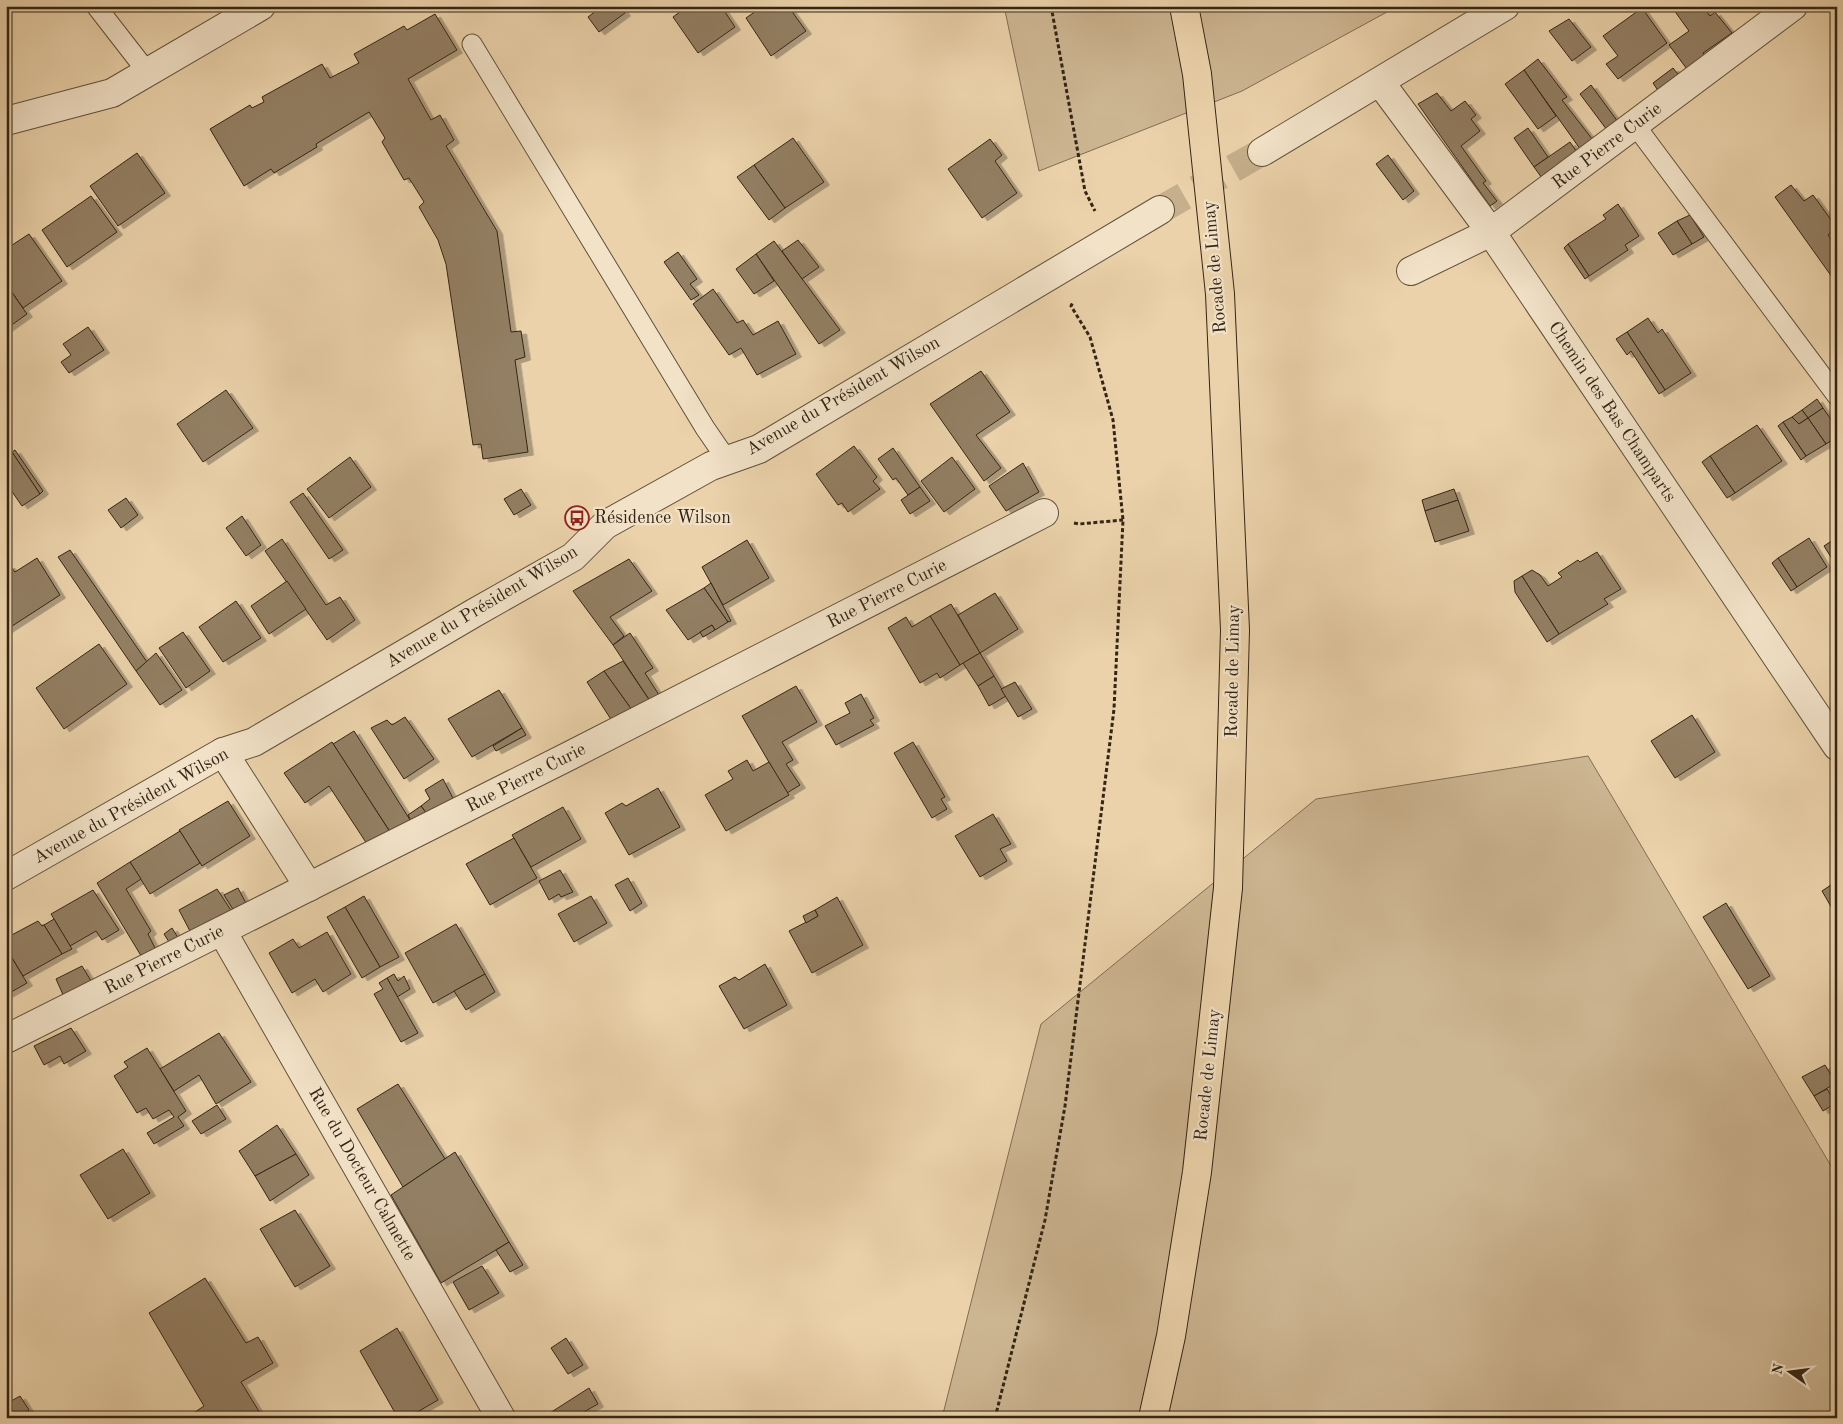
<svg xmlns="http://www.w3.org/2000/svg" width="1843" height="1424" viewBox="0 0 1843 1424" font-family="'Old Standard TT',serif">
<defs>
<filter id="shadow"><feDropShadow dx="5.5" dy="3" stdDeviation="0" flood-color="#0004"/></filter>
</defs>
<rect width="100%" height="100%" fill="#ebd2aa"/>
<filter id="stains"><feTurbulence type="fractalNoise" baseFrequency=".004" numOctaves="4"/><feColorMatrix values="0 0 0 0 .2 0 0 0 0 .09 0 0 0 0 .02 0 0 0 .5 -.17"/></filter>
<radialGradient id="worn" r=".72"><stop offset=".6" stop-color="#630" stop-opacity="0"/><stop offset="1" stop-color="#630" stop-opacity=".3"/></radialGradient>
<g fill="#ccb591" stroke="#806d54">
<path d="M1004,6H1398L1242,91L1039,171Z"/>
<path d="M1588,756L1837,1176V1418H942L1041,1024L1316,799Z"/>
</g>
<g fill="#937f63" stroke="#332516" filter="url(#shadow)">
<path d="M602,6H620L625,13L599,32L588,17Z"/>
<path d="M688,6H721L735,27L698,53L673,17Z"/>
<path d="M763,6H788L806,31L771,56L746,18Z"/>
<path d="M1671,6H1703L1710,16L1715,12L1732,33L1703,53L1708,59L1690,73L1669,45L1689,31Z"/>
<path d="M1642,8L1667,43L1618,79L1606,64L1618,56L1603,36Z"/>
<path d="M435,14L457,50L408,79L431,120L440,115L454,140L446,146L497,231L511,332L521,331L525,357L515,360L528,452L483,459L481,444L473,445L446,264L438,240L419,207L424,202L409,178L404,180L382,142L385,138L369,112L316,144L317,147L274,173L271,169L244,186L210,129L250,105L252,108L264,102L262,97L322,64L330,78L359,63L354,54L404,26L407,30Z"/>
<path d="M1569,19L1591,47L1572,61L1549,31Z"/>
<path d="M1538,59L1567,97L1562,100L1596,144L1583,153L1524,70Z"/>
<path d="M1673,68L1682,79L1661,95L1653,83Z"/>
<path d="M1524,70L1556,116L1538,129L1505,84Z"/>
<path d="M1591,85L1621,126L1610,134L1580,94Z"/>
<path d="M1437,93L1451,111L1465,101L1476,115L1471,119L1480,131L1461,146L1486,181L1483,183L1497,201L1490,206L1418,104Z"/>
<path d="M1528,128L1548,157L1534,167L1514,138Z"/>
<path d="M793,138L824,182L785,208L754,165Z"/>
<path d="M990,139L1002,155L995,161L1017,193L982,218L948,169Z"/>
<path d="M1570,142L1579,155L1542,178L1534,167Z"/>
<path d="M137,153L165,193L118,226L90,186Z"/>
<path d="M1388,155L1414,191L1403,200L1376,164Z"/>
<path d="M754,165L785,208L769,220L737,177Z"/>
<path d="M1791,185L1804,201L1813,195L1837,228L1828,235L1837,247L1831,253L1837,261V284L1775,197Z"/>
<path d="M91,196L117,232L67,267L42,230Z"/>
<path d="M1618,204L1639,236L1625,245L1628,250L1589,276L1568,244L1606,219L1603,215Z"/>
<path d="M1690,215L1704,237L1692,244L1677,221Z"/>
<path d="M1677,221L1692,244L1673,255L1658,233Z"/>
<path d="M29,234L62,281L23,308L6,284V249Z"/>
<path d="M798,240L819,267L802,279L782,251Z"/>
<path d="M774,241L840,330L819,344L756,254Z"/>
<path d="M1568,244L1589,276L1585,279L1564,248Z"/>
<path d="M678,252L697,279L690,284L699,295L691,300L664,262Z"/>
<path d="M756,254L774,281L754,294L736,269Z"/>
<path d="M6,284L27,314L6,329Z"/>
<path d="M713,289L737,323L743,320L753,335L778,321L796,354L757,375L741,348L729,355L693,304Z"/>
<path d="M1648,318L1658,333L1662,329L1691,373L1665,390L1627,332Z"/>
<path d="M88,327L104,350L69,373L61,362L71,355L63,344Z"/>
<path d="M1627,332L1665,390L1659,394L1631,351L1627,355L1616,339Z"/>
<path d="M981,371L1010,412L976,435L1001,468L984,481L930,404Z"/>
<path d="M226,390L253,428L203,462L177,424Z"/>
<path d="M1817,399L1823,408L1808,418L1802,410Z"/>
<path d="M1823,408L1837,428V437L1826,444L1808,418Z"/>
<path d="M1802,410L1808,418L1799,424L1792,417Z"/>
<path d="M1792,417L1799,424L1808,418L1826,444L1806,456L1783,422Z"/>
<path d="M1783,422L1806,456L1801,460L1778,426Z"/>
<path d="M1757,425L1782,461L1735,493L1710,456Z"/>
<path d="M854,446L877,477L873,481L880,489L848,512L842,503L838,505L816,474Z"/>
<path d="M893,448L920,487L908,495L896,478L893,480L878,459Z"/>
<path d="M15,450L43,491L40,494L12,452Z"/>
<path d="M12,452L40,494L22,506L6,483V456Z"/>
<path d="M1710,456L1735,493L1727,498L1702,462Z"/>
<path d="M350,457L371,487L329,518L307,489Z"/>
<path d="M952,457L975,489L944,512L921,481Z"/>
<path d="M1023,463L1039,492L1006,511L989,486Z"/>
<path d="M920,487L930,501L910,514L901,500Z"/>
<path d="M521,489L531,505L514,515L504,499Z"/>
<path d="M1454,489L1458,500L1425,511L1422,500Z"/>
<path d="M303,493L343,550L329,559L290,502Z"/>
<path d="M126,498L138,515L121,528L108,510Z"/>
<path d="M1458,500L1469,531L1435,542L1425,511Z"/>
<path d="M242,516L261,545L246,556L226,528Z"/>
<path d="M1809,538L1827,567L1797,587L1778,558Z"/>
<path d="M282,539L326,605L340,597L355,620L327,640L265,551Z"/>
<path d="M747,540L769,578L723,605L702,567Z"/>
<path d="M1833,540L1837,545V561L1834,562L1824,546Z"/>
<path d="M70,550L147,662L136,671L58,557Z"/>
<path d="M1597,552L1621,589L1604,599L1608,604L1559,634L1522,576L1532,570L1540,575L1548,586L1562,577L1558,573L1578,560L1580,562Z"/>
<path d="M37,558L60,595L6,630V567L9,565L15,572Z"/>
<path d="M1778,558L1797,587L1791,591L1772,563Z"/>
<path d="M629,559L652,591L610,617L624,636L613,645L573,591Z"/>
<path d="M1522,576L1559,634L1547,642L1515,592L1514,581Z"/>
<path d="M287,581L306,609L269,634L251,606Z"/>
<path d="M711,583L731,621L728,622L704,588Z"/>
<path d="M704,588L728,622L715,630L712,625L688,640L666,610Z"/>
<path d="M995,593L1018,629L980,653L958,615Z"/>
<path d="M236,601L261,638L223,662L199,627Z"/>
<path d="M951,604L980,653L960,665L930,616Z"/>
<path d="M930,616L960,665L940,678L937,673L920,683L888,628L906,617L912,627Z"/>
<path d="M712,625L715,630L703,637L700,632Z"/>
<path d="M183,632L210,671L186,688L159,648Z"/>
<path d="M630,633L653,668L645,673L659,695L650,701L613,645Z"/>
<path d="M99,644L127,684L64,729L36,688Z"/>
<path d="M156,653L182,690L160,705L136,671Z"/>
<path d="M980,653L994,676L978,686L963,663Z"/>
<path d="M623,661L650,701L632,710L604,671Z"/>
<path d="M604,671L632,710L612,721L587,682Z"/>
<path d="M994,676L1006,696L989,706L978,686Z"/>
<path d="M1015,682L1032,709L1018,717L1001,689Z"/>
<path d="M796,686L817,722L782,742L793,760L786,764L800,785L787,793L742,716Z"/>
<path d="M499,690L522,728L472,757L448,719Z"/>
<path d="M861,694L874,718L870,720L874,725L836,745L825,726L850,713L845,703Z"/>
<path d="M1692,715L1715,752L1675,778L1651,741Z"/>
<path d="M405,717L434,759L404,779L371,728L387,720L392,725Z"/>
<path d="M522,728L526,735L496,751L493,746Z"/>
<path d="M354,731L412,823L392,835L333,744Z"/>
<path d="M332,742L392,835L369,847L329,786L305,803L284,773Z"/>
<path d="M913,742L945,797L941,799L947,809L932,818L894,753Z"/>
<path d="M747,760L753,771L769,762L789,795L726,831L705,795L733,779L728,771Z"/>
<path d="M443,779L456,804L430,818L421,806L430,799L425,790Z"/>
<path d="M658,788L680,827L629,855L605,813L622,803L626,806Z"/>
<path d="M228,801L250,836L202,866L179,830Z"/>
<path d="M421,806L430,818L412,823L408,815Z"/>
<path d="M563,807L581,839L531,867L512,835Z"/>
<path d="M993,814L1011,844L1000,849L1007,861L980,877L955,836Z"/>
<path d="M180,831L200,863L150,894L130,862Z"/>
<path d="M514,838L537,878L490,905L466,864Z"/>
<path d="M130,862L141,879L126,889L151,931L148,934L157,952L143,959L97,883Z"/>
<path d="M560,870L573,892L561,897L559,894L549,900L539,881Z"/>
<path d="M628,878L642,903L630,911L615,885Z"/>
<path d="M1837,881V907L1833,910L1822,891Z"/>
<path d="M238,888L248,907L236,914L224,895Z"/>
<path d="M217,889L234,915L192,935L179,910Z"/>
<path d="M93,890L119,930L102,940L96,931L70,946L51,914Z"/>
<path d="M364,896L399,957L380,967L345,907Z"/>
<path d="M591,896L607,923L574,942L558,914Z"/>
<path d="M837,897L863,945L812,973L789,931L818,916L815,910Z"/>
<path d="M1726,903L1770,976L1748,989L1703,917Z"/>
<path d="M345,907L380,967L362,978L327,917Z"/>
<path d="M815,910L818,916L806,923L803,916Z"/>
<path d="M54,919L72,949L62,954L44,925Z"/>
<path d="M38,921L42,926L44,925L62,954L23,976L6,948V938Z"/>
<path d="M456,924L485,974L433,1003L405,953Z"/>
<path d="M172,928L180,941L171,945L164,934Z"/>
<path d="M327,932L351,974L323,992L315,979L292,993L269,953L293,939L299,948Z"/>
<path d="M6,948L27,983L6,995Z"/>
<path d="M765,964L787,1005L744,1029L719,986L735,977L739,980Z"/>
<path d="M82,966L93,984L64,997L56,979Z"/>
<path d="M394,974L398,981L404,976L410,989L397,997L387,978Z"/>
<path d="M485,974L495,992L466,1010L454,991Z"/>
<path d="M387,978L418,1033L401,1042L374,994L383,989L379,983Z"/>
<path d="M71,1028L86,1051L64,1064L60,1056L44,1065L34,1046Z"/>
<path d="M219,1033L251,1082L216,1104L199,1075L174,1091L160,1069Z"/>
<path d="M147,1048L186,1111L178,1117L184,1126L154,1144L147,1133L174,1117L169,1110L153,1119L146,1108L137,1113L114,1076L128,1067L124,1062Z"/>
<path d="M1825,1065L1836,1083L1814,1096L1802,1077Z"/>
<path d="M398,1084L445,1159L403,1187L357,1109Z"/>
<path d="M1827,1089L1836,1103L1823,1111L1814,1096Z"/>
<path d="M217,1105L226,1119L201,1134L192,1121Z"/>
<path d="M277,1125L296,1154L255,1176L239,1151Z"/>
<path d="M123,1149L150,1193L108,1219L80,1175Z"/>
<path d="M455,1152L509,1242L441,1283L391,1195Z"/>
<path d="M296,1154L309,1175L270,1201L255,1176Z"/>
<path d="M295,1210L330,1266L295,1287L260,1229Z"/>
<path d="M509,1242L523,1265L510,1272L496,1250Z"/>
<path d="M482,1266L499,1293L469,1310L453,1282Z"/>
<path d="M205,1278L246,1343L258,1337L273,1363L241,1382L263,1418H190L189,1416L204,1406L149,1313Z"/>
<path d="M397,1328L438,1400L407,1418H398L360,1351Z"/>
<path d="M566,1338L583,1365L568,1374L551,1348Z"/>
<path d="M589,1388L598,1404L573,1418H542Z"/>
<path d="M20,1396L29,1410L23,1415L24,1418H6V1404Z"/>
</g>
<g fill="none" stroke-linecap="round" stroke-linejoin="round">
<path stroke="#c6af8c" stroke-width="28" stroke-dasharray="28 14" stroke-linecap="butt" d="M1160,210L1262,152"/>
<g stroke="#61503b" stroke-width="21">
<g id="service">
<path d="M96,6L148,73"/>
<path d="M472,44L705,428L727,460"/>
<path d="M1635,125L1837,396"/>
</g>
</g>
<g stroke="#61503b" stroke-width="30">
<g id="minor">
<path d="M1380,82L1491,232L1837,746"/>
<path d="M6,121L112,93L261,6"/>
<path d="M1262,152L1505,6"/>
<path d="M1411,271L1491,232L1793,6"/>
<path d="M223,752L309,887"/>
<path d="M6,876L223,752L254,742L474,613L573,557L605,525L711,466L759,449L1160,210"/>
<path d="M222,931L501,1418"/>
<path d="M6,1039L571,755L1044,513"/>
</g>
</g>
<g stroke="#332516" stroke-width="30">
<path id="primary" d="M1153,1418L1171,1336L1197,1172L1228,888L1235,630L1220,294L1197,74L1184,6"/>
</g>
<g stroke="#332516" stroke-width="3" stroke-dasharray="4 2.5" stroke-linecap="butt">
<path d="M1051,6L1085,191L1095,211"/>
<path d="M1074,523L1079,524L1123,520"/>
<path d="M995,1418L1045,1220L1065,1106L1114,709L1123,520L1113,420L1090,337L1071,306L1073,302"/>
</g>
<use href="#service" stroke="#f2e2c8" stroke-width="19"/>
<use href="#minor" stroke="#f2e2c8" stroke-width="28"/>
<use href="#primary" stroke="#ebd2aa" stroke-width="28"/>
</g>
<defs>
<g id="bus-ring" transform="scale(1.25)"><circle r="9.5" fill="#f2e2c8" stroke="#8f2418" stroke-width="1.5"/><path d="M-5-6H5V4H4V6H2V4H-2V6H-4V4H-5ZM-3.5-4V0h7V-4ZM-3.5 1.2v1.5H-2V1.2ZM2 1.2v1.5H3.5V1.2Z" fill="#8f2418"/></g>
</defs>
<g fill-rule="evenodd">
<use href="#bus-ring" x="577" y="518"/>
</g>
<g text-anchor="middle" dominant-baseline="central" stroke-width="4.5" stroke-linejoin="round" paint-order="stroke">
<g font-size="18" fill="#332516" stroke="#f2e2c8">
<text transform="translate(1607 146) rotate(-37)">Rue Pierre Curie</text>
<text transform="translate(1215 267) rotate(-95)">Rocade de Limay</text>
<text transform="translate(843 396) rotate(-30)">Avenue du Président Wilson</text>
<text transform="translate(1612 412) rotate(56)">Chemin des Bas Champarts</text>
<text transform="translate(887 594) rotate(-27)">Rue Pierre Curie</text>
<text transform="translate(482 607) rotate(-31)">Avenue du Président Wilson</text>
<text transform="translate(1233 671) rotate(-89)">Rocade de Limay</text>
<text transform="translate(526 778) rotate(-27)">Rue Pierre Curie</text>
<text transform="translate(131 806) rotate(-29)">Avenue du Président Wilson</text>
<text transform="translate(164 960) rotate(-27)">Rue Pierre Curie</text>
<text transform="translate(1208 1075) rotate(-84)">Rocade de Limay</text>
<text transform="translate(362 1174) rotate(60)">Rue du Docteur Calmette</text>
</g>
<g font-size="18" fill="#332516" stroke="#f2e2c8" text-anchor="start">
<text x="594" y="518">Résidence Wilson</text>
</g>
</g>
<rect width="1843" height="1424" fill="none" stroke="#ebd2aa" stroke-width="25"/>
<rect x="8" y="8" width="1828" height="1409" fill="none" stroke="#332516" stroke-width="2.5"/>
<rect x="12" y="12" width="1818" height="1399" fill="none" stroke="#332516"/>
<g transform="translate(1790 1372) rotate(284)" stroke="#f2e2c8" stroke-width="4" paint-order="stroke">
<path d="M0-4L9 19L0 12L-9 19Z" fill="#332516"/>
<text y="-8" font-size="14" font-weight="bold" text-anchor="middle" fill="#332516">N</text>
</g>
<rect width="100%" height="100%" filter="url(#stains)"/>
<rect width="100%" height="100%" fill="url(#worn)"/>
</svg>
